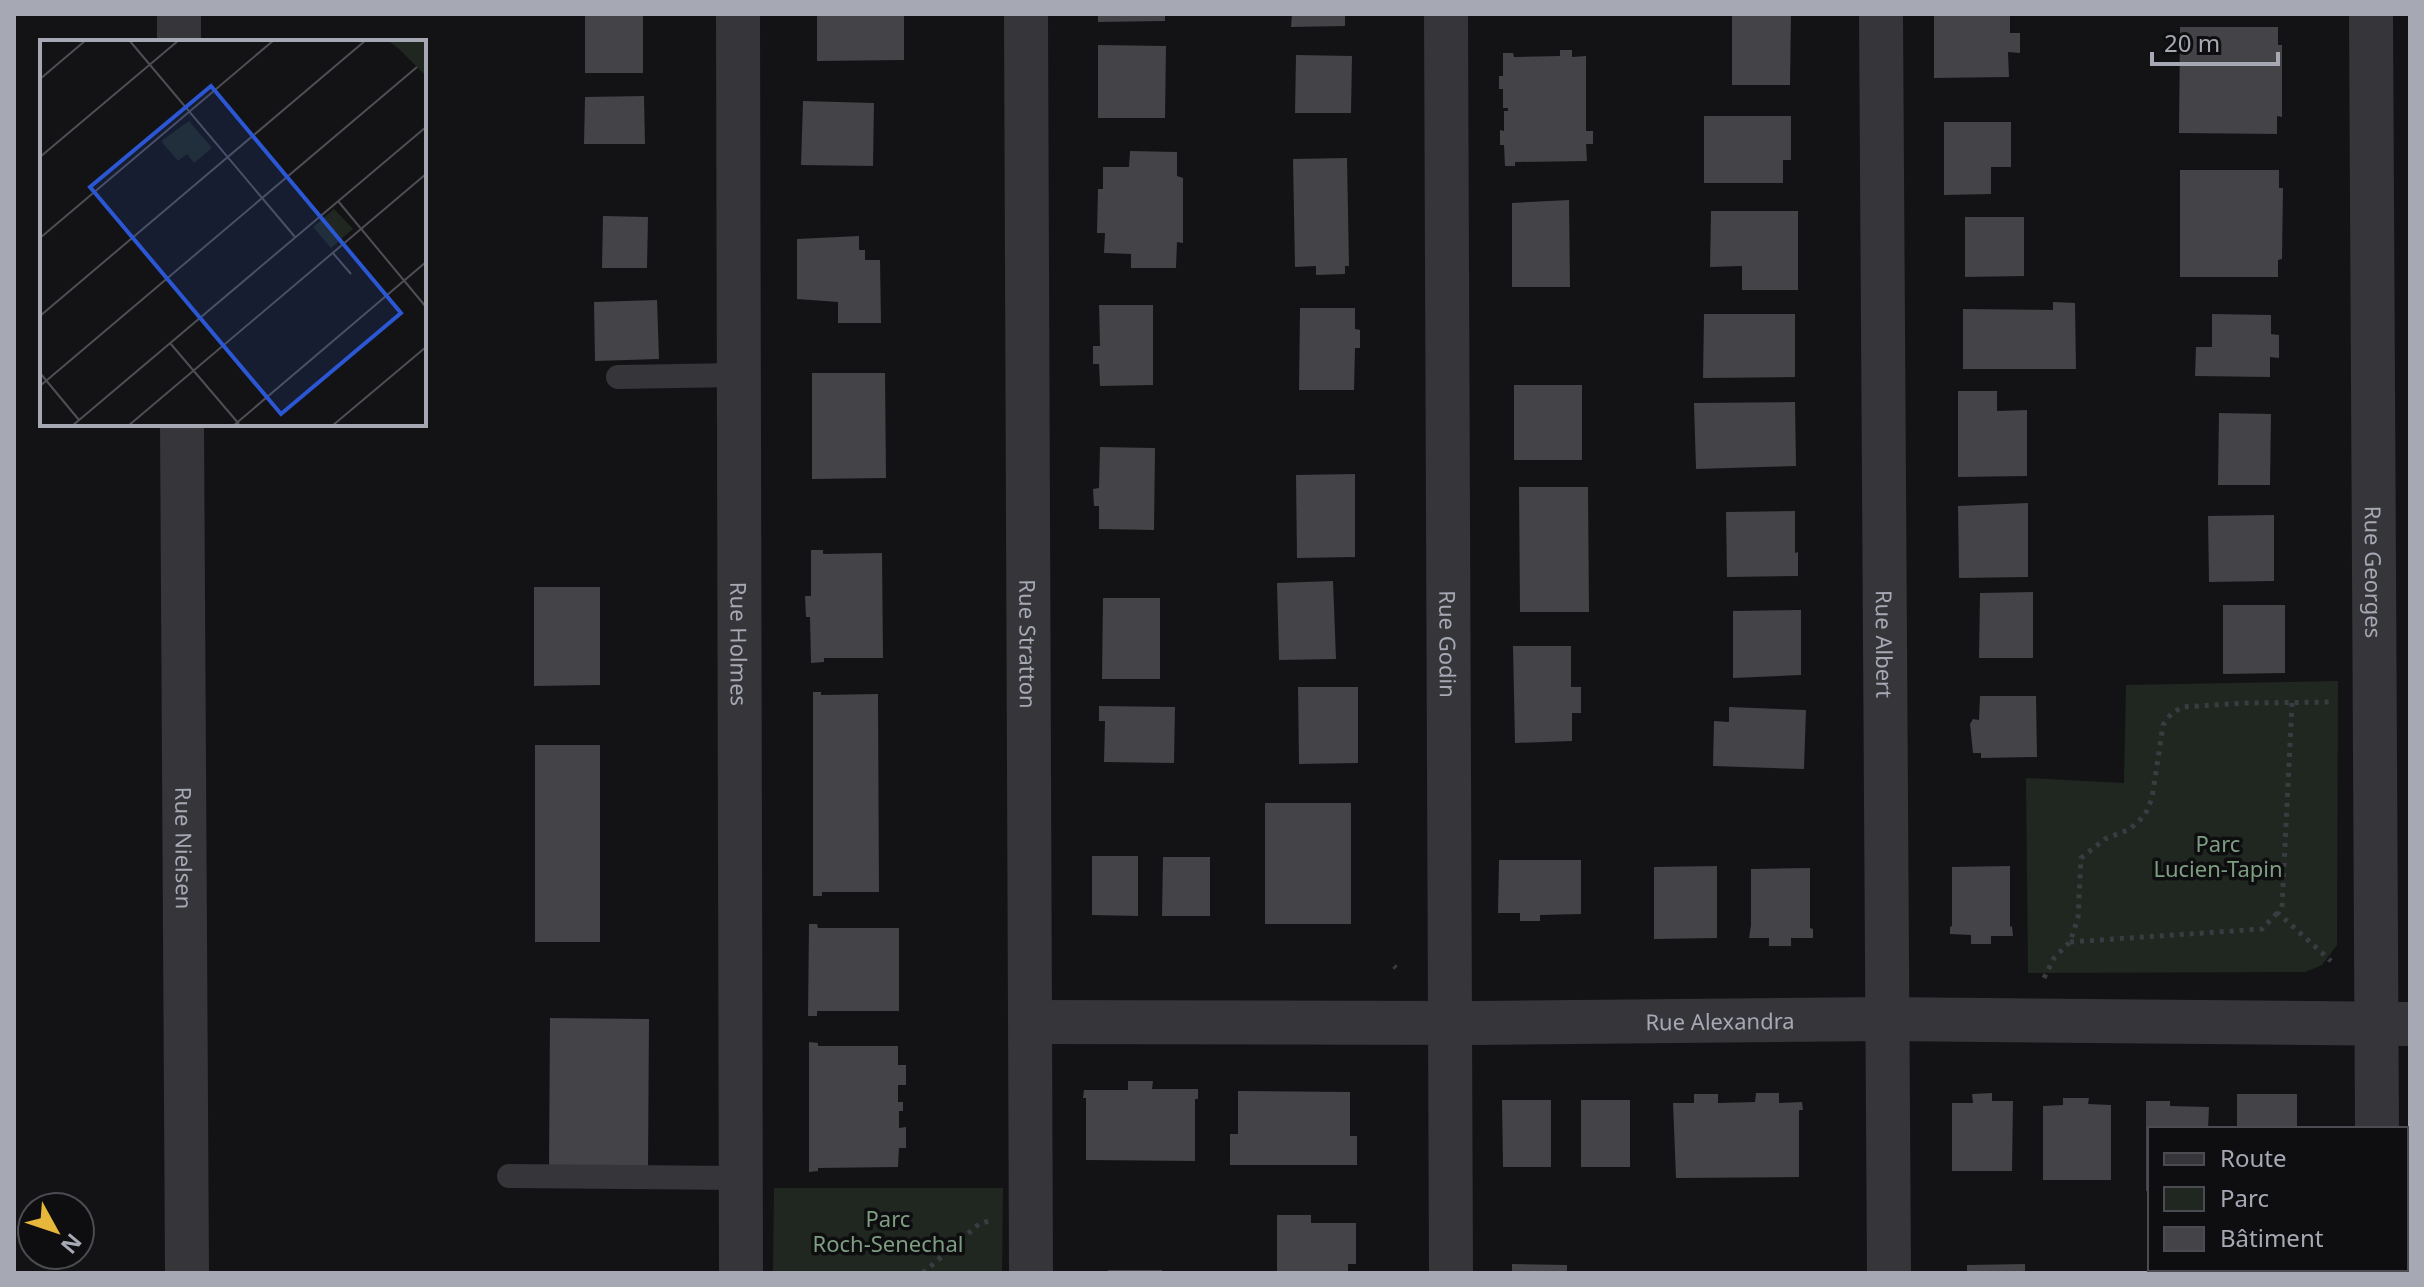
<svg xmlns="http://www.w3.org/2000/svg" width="2424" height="1287" viewBox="0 0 2424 1287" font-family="'Noto Sans',sans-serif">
<rect width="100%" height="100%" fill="#131315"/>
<g fill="#202721">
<path d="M2338,681L2337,945L2322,965L2305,972L2028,973L2026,778L2124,783L2126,685Z"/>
<path d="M774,1188H1003L1002,1273H773Z"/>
</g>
<g fill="#434348">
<rect x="585" y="14" width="58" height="59"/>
<path d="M817,14H904V60L817,61Z"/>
<path d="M1098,14H1165V21L1098,22Z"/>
<path d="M1292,14H1345V26L1291,27Z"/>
<path d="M1732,14H1791L1790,85H1732Z"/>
<path d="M1934,14H2010V33H2020V53L2008,52L2009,77L1934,78Z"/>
<path d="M2180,27H2278V45H2282V117L2277,116V134L2179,133Z"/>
<path d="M1098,45L1166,46L1165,118H1098Z"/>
<path d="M1560,50H1572V57L1586,56V131H1593V144H1586L1587,161L1515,162V166H1505L1504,145H1500V130L1504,131V111H1508V108H1503V89H1499V76H1503V53H1513L1514,57L1560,56Z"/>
<path d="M1296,55L1352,56L1351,113H1295Z"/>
<path d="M644,96L645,144H584L585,97Z"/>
<path d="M803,101L874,103L873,166L801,165Z"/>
<path d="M1704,116H1791V160H1783V183H1704Z"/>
<path d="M1944,122H2011V167H1991V194L1944,195Z"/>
<path d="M1130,151L1177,152V176L1183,178V243L1177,242L1176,268H1131V254L1104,253L1105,233H1097L1098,189H1103V167H1129Z"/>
<path d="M1347,158L1349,266H1345V274L1316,275V266L1295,267L1293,159Z"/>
<path d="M2180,170H2279V188H2283L2282,259L2278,260V277H2180Z"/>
<path d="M1569,200L1570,287H1512V203Z"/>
<path d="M1711,211H1798V290H1742V266L1710,267Z"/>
<path d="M603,216L648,217L647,268H602Z"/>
<path d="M1965,217H2024V276L1965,277Z"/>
<path d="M859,236V250H865V260H880L881,323H838V302L797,299V239Z"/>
<path d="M657,300L659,359L595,361L594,302Z"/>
<path d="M2053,302L2075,303L2076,369H1963V309L2053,310Z"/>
<path d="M1099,305H1153V385L1100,386L1099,364H1093V346H1100Z"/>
<path d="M1300,308H1355V329L1360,330V348H1355L1354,390H1299Z"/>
<path d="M1704,314H1795V377L1703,378Z"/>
<path d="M2212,314L2271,315V334L2279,335V358L2270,357V377L2195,376L2196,347H2212Z"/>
<path d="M812,373H885L886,478L812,479Z"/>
<rect x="1514" y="385" width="68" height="75"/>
<path d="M1958,391H1997V411L2027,410V476L1958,477Z"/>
<path d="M1795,402L1796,466L1696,469L1694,403Z"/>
<path d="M2219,413L2271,414L2270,485H2218Z"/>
<path d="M1100,447L1155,448L1154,530L1099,529V506H1094L1093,489L1099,488Z"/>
<path d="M1355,474V557L1297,558L1296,475Z"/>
<path d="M1519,487H1588L1589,612H1520Z"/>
<path d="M2028,503V577L1959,578L1958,506Z"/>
<path d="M1795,511V553L1798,552V576L1727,577L1726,512Z"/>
<path d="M2274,515V581L2209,582L2208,516Z"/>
<path d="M811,550H823V554L882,553L883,658H824V662L811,663L810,617H806L805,596H811Z"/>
<path d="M1333,581L1336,659L1279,660L1277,583Z"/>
<path d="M534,587H600V685L534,686Z"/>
<path d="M2033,592V658H1979L1980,593Z"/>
<path d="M1103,598H1160V679H1102Z"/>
<path d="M2223,605H2285V673L2223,674Z"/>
<path d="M1801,610V675L1733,678V611Z"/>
<path d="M1513,646H1571V687H1581V713H1572V741L1515,743Z"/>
<path d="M1298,687H1358V763L1299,764Z"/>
<path d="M813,692H821V695L878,694L879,892H822V896H813Z"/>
<path d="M1980,696H2036L2037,757L1981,758V753H1973L1970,724L1973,719L1979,720Z"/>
<path d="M1099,706L1175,707L1174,763L1104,762L1105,721H1099Z"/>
<path d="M1729,707L1806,710L1804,769L1713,766L1714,721L1729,722Z"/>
<rect x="535" y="745" width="65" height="197"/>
<rect x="1265" y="803" width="86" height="121"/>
<path d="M1092,856H1138V916L1092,915Z"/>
<path d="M1163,857H1210V916H1162Z"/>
<path d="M1499,860H1581V914L1540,915V921H1520V913H1498Z"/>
<path d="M1717,866V938L1654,939V867Z"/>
<path d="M2010,866V927L2012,926L2013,936H1991V944H1971V935L1950,934V927L1952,926V867Z"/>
<path d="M1810,868V928L1813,929V938H1791V946H1769V938H1749L1751,925V869Z"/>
<path d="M809,924H817L818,928H899V1011H817V1016H808Z"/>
<path d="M550,1018L649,1019L648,1169H549Z"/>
<path d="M809,1042L818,1043V1046H898V1065H906V1085H898V1102H903V1111H899V1128L906,1127V1148H899L898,1167L818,1168V1171L809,1172Z"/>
<path d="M1128,1081H1153L1152,1089H1198V1099H1195V1161L1086,1160V1098H1083L1084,1090H1128Z"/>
<path d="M1238,1091L1350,1092V1136H1357V1165H1230V1134H1238Z"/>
<path d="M1756,1093H1779V1103L1802,1102L1803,1110H1799V1177L1676,1178L1673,1103H1694V1094H1718V1103L1755,1102Z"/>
<path d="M1992,1093V1101H2013L2012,1171H1952V1103H1973L1972,1094Z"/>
<rect x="2237" y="1094" width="60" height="35"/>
<path d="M2063,1098H2089L2088,1104L2111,1105V1180H2043V1106L2063,1105Z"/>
<path d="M1502,1100H1551V1167H1503Z"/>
<rect x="1581" y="1100" width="49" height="67"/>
<path d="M2146,1101H2170V1106L2209,1107L2208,1129H2150V1191H2146Z"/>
<path d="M1277,1215H1311V1223H1356V1264H1348V1273H1277Z"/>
<path d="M1512,1264L1567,1265V1273H1512Z"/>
<path d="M2025,1264V1273H1967V1265Z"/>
<rect x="1108" y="1270" width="54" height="3"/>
</g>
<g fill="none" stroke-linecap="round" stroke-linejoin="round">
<g stroke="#3b3c41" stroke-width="5" stroke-dasharray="4 6" stroke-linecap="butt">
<path d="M2292,703L2282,907L2278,913L2331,961"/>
<path d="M2070,942L2262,929L2277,913"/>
<path d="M1394,966L1396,968"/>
<path d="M2044,978L2054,958L2070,942L2078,918L2081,858L2105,839L2130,829L2145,815L2152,798L2163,725L2171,714L2182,707L2246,703L2333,702"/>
<path d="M923,1273L979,1224L989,1221"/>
</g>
<g stroke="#35353a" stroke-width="24">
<path d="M618,377L739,375"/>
<path d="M509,1176L742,1178"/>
</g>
<g stroke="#35353a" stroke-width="44">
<path d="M179,14V42"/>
<path id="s1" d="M738,14L741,1273"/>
<path id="s2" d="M1026,14L1031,1273"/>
<path id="s3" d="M1446,14L1451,1273"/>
<path id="s4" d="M1881,14L1889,1273"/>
<path id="s5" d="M2371,14L2377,1129"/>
<path id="s6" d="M182,424L187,1273"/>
<path id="s7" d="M1030,1022L1474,1023L1886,1019L2410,1024"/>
<path d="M2377,1269V1273"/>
</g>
</g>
<g text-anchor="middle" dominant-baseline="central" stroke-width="7" stroke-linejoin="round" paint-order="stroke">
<g font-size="22" fill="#a6a9b4" stroke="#0e0e10">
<text stroke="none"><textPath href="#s5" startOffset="558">Rue Georges</textPath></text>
<text stroke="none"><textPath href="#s3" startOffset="630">Rue Godin</textPath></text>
<text stroke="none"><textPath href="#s1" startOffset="630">Rue Holmes</textPath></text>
<text stroke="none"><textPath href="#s2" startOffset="630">Rue Stratton</textPath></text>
<text stroke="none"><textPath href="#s4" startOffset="630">Rue Albert</textPath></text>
<text stroke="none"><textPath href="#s6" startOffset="424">Rue Nielsen</textPath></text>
<text stroke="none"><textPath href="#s7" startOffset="690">Rue Alexandra</textPath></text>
</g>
<g font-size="22" fill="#7e9e82" stroke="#0e0e10">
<text x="2218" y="843">Parc<tspan x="2218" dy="25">Lucien-Tapin</tspan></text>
<text x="888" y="1218">Parc<tspan x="888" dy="25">Roch-Senechal</tspan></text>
</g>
</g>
<g transform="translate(40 40)">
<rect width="386" height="386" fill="#131315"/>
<path d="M347,0H386V36L358,8ZM149,81L172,108L154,123L147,114L138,121L121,101ZM294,169L313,189L291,208L273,187Z" fill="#202721"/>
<path fill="none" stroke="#4e4f55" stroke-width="2" d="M89,0L255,197M0,39L46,0M0,117L139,0M298,161L386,267M0,198L234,0M292,212L311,234M0,276L326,0M130,303L199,384M0,333L39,380M0,346L377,27M32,386L386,87M88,386L386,134M193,386L386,222M292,386L386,307"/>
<path fill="#2b57d4" fill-opacity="0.15" stroke="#2b57d4" stroke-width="4" d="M171,46L361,273L241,374L50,147Z"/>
<rect width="386" height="386" fill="none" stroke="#a6a9b4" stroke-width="4"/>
</g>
<rect width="2424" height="1287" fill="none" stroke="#a6a9b4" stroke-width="32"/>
<rect x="2148" y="1127" width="260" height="144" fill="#0e0e10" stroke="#4b4c52" stroke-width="2"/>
<rect x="2164" y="1153" width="40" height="12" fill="#35353a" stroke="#4b4c52" stroke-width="2"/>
<text x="2220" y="1167" font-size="24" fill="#a6a9b4">Route</text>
<rect x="2164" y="1187" width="40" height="24" fill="#202721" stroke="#4b4c52" stroke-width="2"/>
<text x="2220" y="1207" font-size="24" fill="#a6a9b4">Parc</text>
<rect x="2164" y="1227" width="40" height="24" fill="#434348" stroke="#4b4c52" stroke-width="2"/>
<text x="2220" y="1247" font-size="24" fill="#a6a9b4">Bâtiment</text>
<g transform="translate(56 1231) rotate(130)"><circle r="38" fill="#0e0e10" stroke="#4b4c52" stroke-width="2"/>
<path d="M0-6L14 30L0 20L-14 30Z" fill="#e6b73a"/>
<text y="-12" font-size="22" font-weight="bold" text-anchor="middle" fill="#a6a9b4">N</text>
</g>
<path d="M2152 52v12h126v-12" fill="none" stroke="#a6a9b4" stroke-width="4"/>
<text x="2164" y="52" font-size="24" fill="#a6a9b4" stroke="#0e0e10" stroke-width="6" paint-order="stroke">20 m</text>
</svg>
